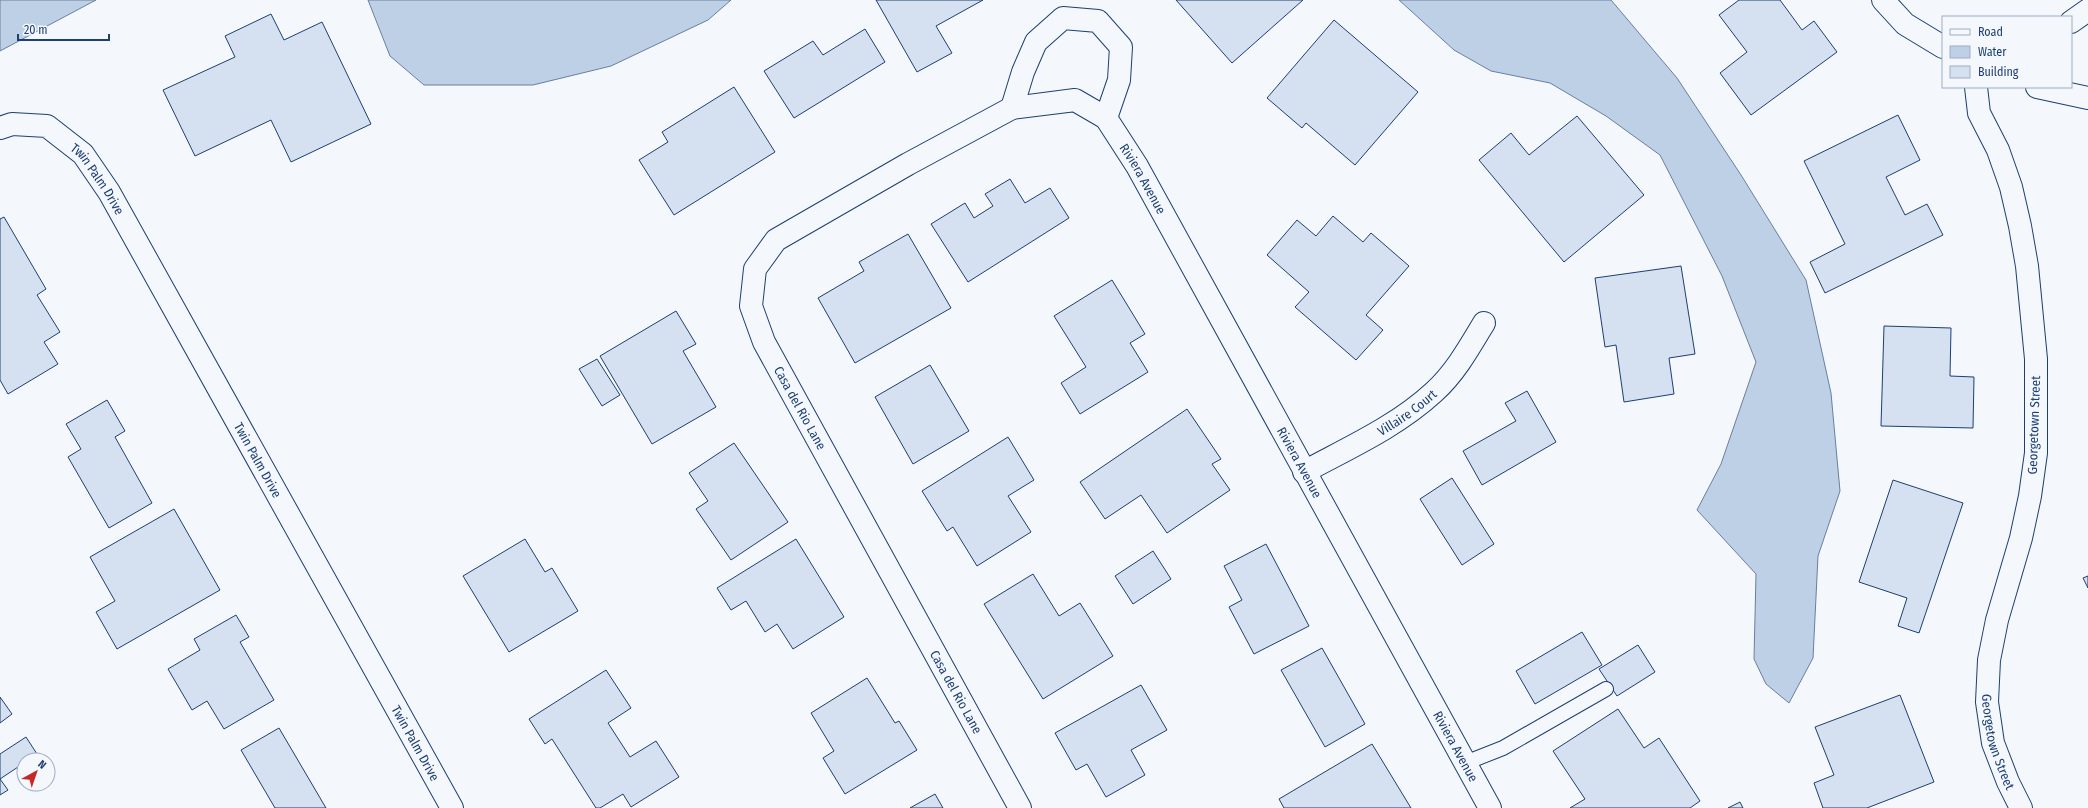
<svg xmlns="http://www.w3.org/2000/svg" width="2088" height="808" viewBox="0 0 2088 808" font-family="'Fira Sans Condensed',sans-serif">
<rect width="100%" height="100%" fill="#f4f7fb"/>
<g fill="#bed0e5" stroke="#687fa3">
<path d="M0,0H96L0,51Z"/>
<path d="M368,0H731L708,20L611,66L533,85H424L390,56Z"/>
<path d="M1399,0H1611L1677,78L1741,175L1806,280L1831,393L1840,491L1818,556L1813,658L1789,703L1766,684L1754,659L1756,574L1697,510L1721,464L1756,362L1722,276L1660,155L1606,116L1550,83L1491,71L1454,50Z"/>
</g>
<g fill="#d5e0f0" stroke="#1d3f73">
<path d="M876,0H983L936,26L952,53L917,72Z"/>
<path d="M1176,0H1303L1232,63Z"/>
<path d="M1739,0H1780L1802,30L1814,21L1837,52L1751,115L1720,73L1747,52L1719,15Z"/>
<path d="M271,14L284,40L322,22L371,124L291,162L271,120L195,156L163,90L235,57L225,36Z"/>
<path d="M1334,20L1418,92L1355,165L1306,123L1302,128L1267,98Z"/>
<path d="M865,29L885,62L794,118L764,71L813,41L823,55Z"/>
<path d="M734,87L775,152L674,215L639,160L668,142L662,132Z"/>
<path d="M1898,115L1920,160L1886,177L1905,215L1927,204L1943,235L1825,293L1810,262L1845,244L1804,161Z"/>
<path d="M1577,116L1644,195L1564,262L1479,160L1511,133L1529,155Z"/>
<path d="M1010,179L1025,203L1050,188L1069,218L968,282L931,224L965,203L974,218L993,206L985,194Z"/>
<path d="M1333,216L1363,242L1371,233L1409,266L1366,315L1383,330L1356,360L1295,307L1309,292L1267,255L1297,220L1316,236Z"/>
<path d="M4,217L46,289L37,295L60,332L44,342L58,364L8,394L0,380V219Z"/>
<path d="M908,234L951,308L855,363L818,298L864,271L859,262Z"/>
<path d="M1681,266L1695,354L1669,358L1674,394L1624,402L1616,345L1605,347L1595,278Z"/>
<path d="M1112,280L1145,334L1130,343L1148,372L1080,414L1061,383L1086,367L1054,316Z"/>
<path d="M676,311L696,344L683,351L716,407L652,444L600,356Z"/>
<path d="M1884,326L1951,328L1950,376L1974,377L1973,428L1881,426Z"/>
<path d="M597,359L620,395L602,406L579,369Z"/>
<path d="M930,365L969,431L913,464L875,397Z"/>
<path d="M1527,391L1556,442L1482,485L1463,451L1516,421L1505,403Z"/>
<path d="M107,400L125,431L115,437L152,503L109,528L68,457L81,449L66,424Z"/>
<path d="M1187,409L1221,459L1212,464L1230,490L1167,533L1141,495L1105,519L1080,482Z"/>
<path d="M1008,437L1034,480L1008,496L1031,532L977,566L953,527L947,531L922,491Z"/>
<path d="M734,443L788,522L731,560L696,509L708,501L689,473Z"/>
<path d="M1452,478L1494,544L1462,565L1420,499Z"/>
<path d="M1893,480L1963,503L1919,633L1898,626L1907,598L1859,582Z"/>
<path d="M174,509L220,590L117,649L96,612L115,601L90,557Z"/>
<path d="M525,539L545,572L552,568L578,611L509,652L463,576Z"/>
<path d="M796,539L844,617L793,649L777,624L765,632L746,601L731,610L717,588Z"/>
<path d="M1266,544L1309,626L1254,654L1229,607L1242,600L1224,566Z"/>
<path d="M1153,551L1171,579L1133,604L1115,576Z"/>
<path d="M1033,574L1059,616L1080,603L1113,656L1043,699L984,604Z"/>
<path d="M2088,576V588L2083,578Z"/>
<path d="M236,615L249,637L240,642L274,700L224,729L207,701L192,710L168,669L200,650L194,639Z"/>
<path d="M1582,632L1602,665L1535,704L1516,671Z"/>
<path d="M1638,645L1655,672L1617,696L1599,669Z"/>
<path d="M1322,648L1365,724L1325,747L1281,670Z"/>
<path d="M606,670L631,708L608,723L630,757L656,741L679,777L631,807L623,794L600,808H596L552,739L545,744L529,719Z"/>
<path d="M867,678L895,723L899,721L917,750L845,794L823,758L834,751L811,713Z"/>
<path d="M1141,685L1167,730L1131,750L1145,775L1106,797L1087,764L1076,770L1055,733Z"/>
<path d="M1900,695L1934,782L1867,808H1823L1814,783L1834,775L1815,727Z"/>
<path d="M0,697L12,714L0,723Z"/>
<path d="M1618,709L1644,748L1659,738L1700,801L1690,808H1570L1585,799L1553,751Z"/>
<path d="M279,728L326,808H275L241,750Z"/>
<path d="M26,737L37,754L28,760H24V763L0,779L8,790L0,795V754Z"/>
<path d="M1372,744L1411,808H1284L1279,799Z"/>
<path d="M935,794L943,808H910Z"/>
<path d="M1740,802L1743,808H1728Z"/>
</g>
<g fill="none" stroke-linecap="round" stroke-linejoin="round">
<g stroke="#1d3f73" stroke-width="16">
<path id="service" d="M1465,763L1503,748L1606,689"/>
</g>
<g stroke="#1d3f73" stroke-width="24">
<g id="minor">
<path d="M1883,0L1905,24L1943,47"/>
<path d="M2071,22L2088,10"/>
<path id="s1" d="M1976,87L1979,113L1998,150L2011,187L2020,226L2027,266L2036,359V453L2030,496L2021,538L1997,620L1989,660L1987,702L1993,743L2008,782L2021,808"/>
<path d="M2037,87L2088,98"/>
<path d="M1012,108L1023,72L1036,42L1063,18L1098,21L1121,47L1119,80L1106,118"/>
<path id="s2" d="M0,128L12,124L47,126L83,154L109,192L452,808"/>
<path id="s3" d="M1304,472C1348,448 1396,427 1434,392C1455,373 1469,348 1484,323"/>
<path id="s4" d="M1020,808L764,342L751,306L755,269L776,240L908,164L1012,108L1075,100L1106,118L1137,166L1490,808"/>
</g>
</g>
<use href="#service" stroke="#f4f7fb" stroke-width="14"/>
<use href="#minor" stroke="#f4f7fb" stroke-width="22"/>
</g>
<g text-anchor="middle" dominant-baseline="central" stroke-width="3" stroke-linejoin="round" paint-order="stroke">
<g font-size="13" fill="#1d3f73" stroke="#f4f7fb">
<text stroke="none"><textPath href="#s4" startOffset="1084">Riviera Avenue</textPath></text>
<text stroke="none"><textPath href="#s2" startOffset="122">Twin Palm Drive</textPath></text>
<text transform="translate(800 408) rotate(61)">Casa del Rio Lane</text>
<text stroke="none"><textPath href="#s3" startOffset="119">Villaire Court</textPath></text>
<text transform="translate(2034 425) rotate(-88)">Georgetown Street</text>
<text stroke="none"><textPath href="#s2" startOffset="446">Twin Palm Drive</textPath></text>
<text stroke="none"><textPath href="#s4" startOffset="1408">Riviera Avenue</textPath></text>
<text transform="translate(956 692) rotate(61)">Casa del Rio Lane</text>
<text stroke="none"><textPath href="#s1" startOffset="671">Georgetown Street</textPath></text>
<text stroke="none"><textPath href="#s2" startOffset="770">Twin Palm Drive</textPath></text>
<text stroke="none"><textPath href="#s4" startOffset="1732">Riviera Avenue</textPath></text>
</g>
</g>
<rect x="1942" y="16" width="130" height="72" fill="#f4f7fb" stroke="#9eadc5"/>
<rect x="1950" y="29" width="20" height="6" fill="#f4f7fb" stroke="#9eadc5"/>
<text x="1978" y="36" font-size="12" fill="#1d3f73">Road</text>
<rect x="1950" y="46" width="20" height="12" fill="#bed0e5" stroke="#9eadc5"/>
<text x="1978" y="56" font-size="12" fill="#1d3f73">Water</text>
<rect x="1950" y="66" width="20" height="12" fill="#d5e0f0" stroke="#9eadc5"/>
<text x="1978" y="76" font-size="12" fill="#1d3f73">Building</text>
<g transform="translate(36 772) rotate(40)"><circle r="19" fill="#f4f7fb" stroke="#9eadc5"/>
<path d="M0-3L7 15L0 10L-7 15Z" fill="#c62828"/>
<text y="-6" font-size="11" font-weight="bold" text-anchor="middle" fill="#1d3f73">N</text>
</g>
<path d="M18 34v6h91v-6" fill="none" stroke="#1d3f73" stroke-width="2"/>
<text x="24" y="34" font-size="12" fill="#1d3f73" stroke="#f4f7fb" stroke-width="3" paint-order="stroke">20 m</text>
</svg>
